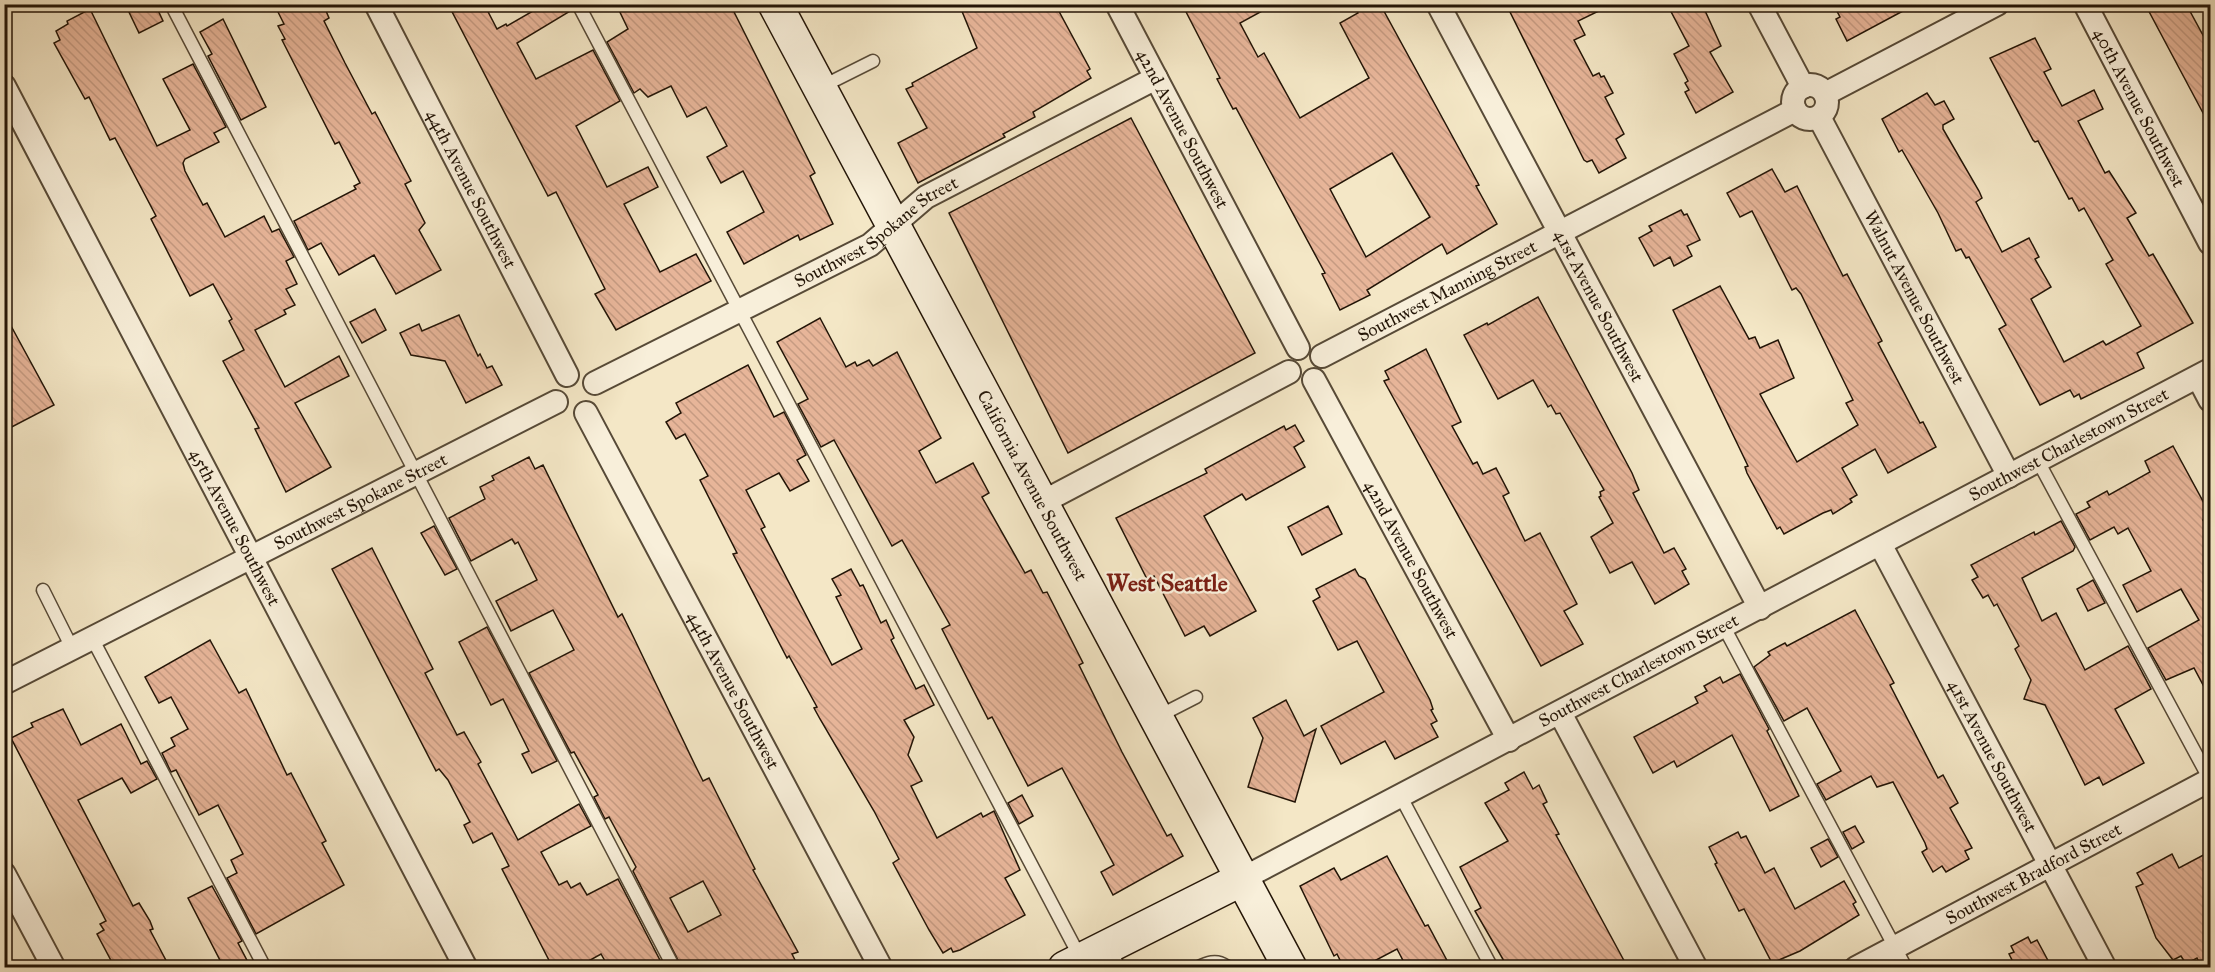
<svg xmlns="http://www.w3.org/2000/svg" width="2215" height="972" viewBox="0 0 2215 972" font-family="'IM FELL Great Primer',serif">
<defs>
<pattern id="building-back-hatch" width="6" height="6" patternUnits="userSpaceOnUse" patternTransform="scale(1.5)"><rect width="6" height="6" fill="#e7b599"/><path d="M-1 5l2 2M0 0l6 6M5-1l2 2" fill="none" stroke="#c69b82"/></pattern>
</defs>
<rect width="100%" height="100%" fill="#f4e7c6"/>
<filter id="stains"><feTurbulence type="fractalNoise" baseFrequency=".00333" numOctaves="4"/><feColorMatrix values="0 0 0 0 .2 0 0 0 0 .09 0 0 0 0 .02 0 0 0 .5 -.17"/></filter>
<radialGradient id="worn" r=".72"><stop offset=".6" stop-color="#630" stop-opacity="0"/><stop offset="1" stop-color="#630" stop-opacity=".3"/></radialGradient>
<g fill="url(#building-back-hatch)" stroke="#231507" stroke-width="1.5" fill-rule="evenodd">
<path d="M139,4H155L163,21L139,33L128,10Z"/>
<path d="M274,4H323L329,18L324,21L345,63L372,114L375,112L411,181L405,184L425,223L419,230L441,270L396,294L374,255L339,275L321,243L308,250L294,221L356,189L354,186L360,183L339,142L335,144L282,40L285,39L278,26L284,24Z"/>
<path d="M448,4H484L497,29L506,24L507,26L545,4H570L572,10L517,43L536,79L593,50L620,101L576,126L607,187L648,167L658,187L624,204L660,272L696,254L711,281L616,330L595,294L605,289L556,192L548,196Z"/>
<path d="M616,4H730L815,173L810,176L833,224L800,240L798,235L744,264L727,232L764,212L743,171L721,183L707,157L727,146L706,107L687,117L671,86L648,97L640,89L634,93L607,42L628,29Z"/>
<path d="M959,4H1055L1090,69L1087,71L1091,78L1033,112L1035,117L1003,134L1005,137L918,183L898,143L927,128L906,89L913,86L912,83L977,48Z"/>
<path d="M1182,4H1275L1240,23L1258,57L1264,53L1300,118L1369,78L1340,23L1358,13L1354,4H1380L1479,185L1476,186L1497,224L1447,254L1442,244L1367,290L1370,295L1340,310L1322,274L1325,273L1236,108L1233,109L1217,79L1220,78ZM1392,153L1430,217L1366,257L1330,189Z"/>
<path d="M1506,4H1613L1578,21L1585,35L1574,40L1593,76L1599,73L1601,77L1604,76L1613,93L1605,97L1624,134L1616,139L1626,158L1599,173L1592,160L1587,162L1584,160Z"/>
<path d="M1667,4H1702L1721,46L1710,52L1733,92L1696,113L1685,92L1689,90L1685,83L1688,81L1674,54L1689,46Z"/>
<path d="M1833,4H1916L1847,41L1836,19L1840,17Z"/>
<path d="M2145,4H2186L2211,50V128Z"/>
<path d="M90,9L157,146L190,130L163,79L193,64L226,127L214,133L219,142L185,159L183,163L185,171L203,205L207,203L225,237L264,216L272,232L279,229L294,257L286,261L297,284L286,289L295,305L284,310L286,314L255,330L285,387L339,356L349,376L295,403L331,467L286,492L255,429L259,428L223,361L244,350L229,321L232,319L213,284L190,296L151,219L156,216L115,138L110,140L89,97L85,99L54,43L60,40L56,31L68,24L67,21Z"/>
<path d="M223,19L266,107L241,120L208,56L212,54L200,32Z"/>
<path d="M2035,38L2051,69L2044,72L2062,106L2094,90L2103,109L2078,121L2105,173L2109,171L2136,213L2127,218L2149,256L2153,254L2193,323L2137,353L2144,368L2081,399L2079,394L2074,397L2070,390L2040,405L1999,329L2006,325L1969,257L1966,258L1961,249L1956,251L1938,213L1902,150L1899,152L1882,119L1927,93L1935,105L1944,101L1954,119L1943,125V129L1979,191L1982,198L1976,202L2002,252L2029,238L2039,257L2035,259L2051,287L2031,299L2064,362L2103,341L2106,345L2141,326L2106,264L2113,260L2084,208L2079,211L2072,198L2069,199L2038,141L2035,142L2033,140L1990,58Z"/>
<path d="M1131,118L1255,353L1068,453L949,213Z"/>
<path d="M1772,169L1785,192L1797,186L1843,276L1847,274L1882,341L1878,343L1920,423L1923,422L1936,447L1888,473L1875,449L1842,468L1857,495L1850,499L1852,502L1833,514L1831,510L1823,513L1784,534L1780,527L1777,529L1747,473L1745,467L1748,466L1673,310L1720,286L1749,339L1755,337L1760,348L1778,340L1794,378L1760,394L1797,462L1858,425L1846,403L1853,400L1801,294L1796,288L1792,290L1752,211L1740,217L1727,193Z"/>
<path d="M1681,210L1684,215L1687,214L1700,240L1687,246L1692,256L1674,266L1670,257L1654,266L1639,238L1652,231L1649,226Z"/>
<path d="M1538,297L1632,473L1639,490L1633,493L1664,553L1674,548L1686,569L1682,571L1689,584L1655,604L1632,562L1610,573L1591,537L1613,523L1599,497L1601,496L1600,492L1604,490L1560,413L1556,414L1551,405L1548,407L1533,380L1498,399L1464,335L1487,323L1488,325Z"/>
<path d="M375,309L386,330L362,343L350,322Z"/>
<path d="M4,313L54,405L4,431Z"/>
<path d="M459,315L478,356L480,354L487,368L492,366L502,385L466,403L445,361L411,355L400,333L419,324L422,331Z"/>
<path d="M820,318L846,367L855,362L857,366L869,360L873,366L897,352L941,438L919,451L936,483L973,463L989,493L982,497L1025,573L1031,570L1043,593L1047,592L1083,663L1079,665L1122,752L1167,836L1171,834L1183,856L1113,895L1101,872L1114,865L1062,768L1028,786L992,717L988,719L942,629L950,625L902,540L892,546L834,440L821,447L798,404L808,399L777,342Z"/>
<path d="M1426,349L1461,422L1452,426L1473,464L1477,462L1483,474L1496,468L1509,493L1503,496L1525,541L1540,533L1577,604L1564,611L1583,644L1541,666L1384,381L1389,379L1385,371Z"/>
<path d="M748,365L774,417L784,412L806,455L797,460L809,481L790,491L779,473L746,490L765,527L761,529L832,665L862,649L836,597L841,595L832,579L851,569L860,586L863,585L881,623L886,620L894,638L891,640L916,689L924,685L934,705L904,720L914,737L908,755L922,781L911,786L937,838L981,813L983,817L994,811L1020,870L1005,878L1025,915L960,950L953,952L951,948L943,953L929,930L893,863L899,859L874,811L820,719L814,708L817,707L789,656L787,658L733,554L737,553L700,480L708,476L685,434L676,439L666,422L681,413L676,403Z"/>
<path d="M1295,425L1304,441L1294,447L1305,467L1246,500L1242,494L1204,516L1256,611L1210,636L1204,626L1185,636L1154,576L1147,579L1116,518L1207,473L1205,469L1284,426L1286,430Z"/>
<path d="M2173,446L2211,516L2203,520L2211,535V700L2194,668L2166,680L2148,648L2199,620L2181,589L2137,612L2123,585L2151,571L2128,528L2118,534L2114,527L2090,540L2076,514L2090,507L2087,502L2107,491L2109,495L2150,472L2145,461Z"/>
<path d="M529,457L535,469L543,465L618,617L622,614L631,632L695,765L703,781L709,778L717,794L755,869L753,870L798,952L792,954L799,968H682L633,871L636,867L609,817L605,819L594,797L598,795L574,752L571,753L529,673L574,650L553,610L511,631L496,601L537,580L518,542L515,544L512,539L471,561L449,518L485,499L480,487L494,480L492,476ZM703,881L721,915L688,932L670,898Z"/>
<path d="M1328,506L1342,534L1302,555L1288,527Z"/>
<path d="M2061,521L2075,547L2073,551L2022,578L2042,621L2056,613L2085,670L2128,646L2151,689L2115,709L2144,763L2103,785L2099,777L2085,785L2045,705L2024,699L2031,680L2015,649L2019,646L1997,604L1994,606L1988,595L1983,598L1972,580L1978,577L1971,565L2034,532L2035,535Z"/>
<path d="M434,526L457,569L445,575L421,533Z"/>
<path d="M372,548L433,669L425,673L457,735L464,732L481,762L478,764L518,840L579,804L591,826L541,852L559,885L567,881L571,888L580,883L587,895L618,879L664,968H609L601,954L576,968H553L502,869L509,866L492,833L473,843L464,825L470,822L448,780L439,769L436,771L332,569Z"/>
<path d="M1355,569L1359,576L1365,579L1430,700L1433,709L1431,710L1437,721L1431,724L1438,737L1395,759L1385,741L1341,764L1321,726L1384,692L1357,641L1338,650L1313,601L1320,597L1316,589Z"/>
<path d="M2093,580L2105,603L2088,611L2077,589Z"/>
<path d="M1855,610L1894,683L1890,685L1938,778L1943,775L1958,803L1950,808L1972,848L1965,851L1969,859L1946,872L1942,866L1933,872L1922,852L1927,849L1925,843L1893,782L1877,787L1871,776L1826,800L1817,784L1841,771L1807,708L1784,721L1754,667L1770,655L1768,652L1785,643L1787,646Z"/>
<path d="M487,627L557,761L532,773L522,754L529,751L503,699L491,705L459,642Z"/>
<path d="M210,640L239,693L246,689L287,775L291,773L326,841L322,843L344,885L256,934L227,878L237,873L231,860L243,854L218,805L199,815L176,770L171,772L162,753L175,746L171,738L188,729L171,697L159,703L145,677Z"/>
<path d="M1740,674L1769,729L1767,731L1799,796L1770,811L1732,735L1677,767L1674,761L1653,773L1634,737L1698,703L1695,697L1707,691L1704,686L1720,677L1723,683Z"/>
<path d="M1286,700L1304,736L1316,729L1295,802L1248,787L1263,738L1253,718Z"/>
<path d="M63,709L81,745L121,724L141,764L147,761L157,779L131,793L122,778L78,800L133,906L139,903L150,921L153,929L150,930L170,968H115L97,934L104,930L100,924L106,921L11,738L33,727L31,723Z"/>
<path d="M1524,772L1533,789L1539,785L1547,802L1543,804L1559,834L1556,835L1628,968H1508L1475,911L1481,908L1460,867L1508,841L1485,803L1509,790L1505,783Z"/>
<path d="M1022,795L1033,816L1019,824L1008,803Z"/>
<path d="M1855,826L1864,842L1852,849L1843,832Z"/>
<path d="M1738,832L1741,838L1746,836L1765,873L1774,868L1795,909L1844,881L1856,902L1853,904L1859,915L1800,951L1772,963L1744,909L1739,911L1715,864L1717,863L1709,847Z"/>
<path d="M1828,839L1838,857L1821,867L1811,848Z"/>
<path d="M2211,851V968H2202L2197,958L2186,964L2181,956L2173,960L2156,938L2136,887L2143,884L2137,873L2172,854L2179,868Z"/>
<path d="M1387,856L1425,926L1428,925L1451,968H1407L1397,949L1361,968H1344L1337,954L1334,956L1300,886L1334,868L1341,880Z"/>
<path d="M212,886L242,941L238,943L251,968H224L188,898Z"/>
<path d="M2028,937L2031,943L2037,940L2052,968H2016L2009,954L2014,952L2011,946Z"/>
</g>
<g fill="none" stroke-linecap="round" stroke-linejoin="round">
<g stroke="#574a37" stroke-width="15">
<g id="lane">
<path d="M171,4L674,968"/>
<path d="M578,4L1081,959"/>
<path d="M821,87L873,61"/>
<path d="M2038,461L2210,780"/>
<path d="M43,590L72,648"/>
<path d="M1724,627L1906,968"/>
<path d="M92,638L265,968"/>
<path d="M1157,717L1196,697"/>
<path d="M1401,797L1492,968"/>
<path d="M1109,947L1119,968"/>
<path d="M1197,968C1207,963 1216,959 1226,966"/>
</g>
</g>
<g stroke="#574a37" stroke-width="26">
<g id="street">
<path id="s1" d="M376,4L567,375"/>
<path id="s2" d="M1117,4L1298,348"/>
<path id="s3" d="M1438,4L1760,608"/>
<path d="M1759,4L1803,87"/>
<path id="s4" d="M2085,4L2210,243"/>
<circle cx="1810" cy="102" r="17"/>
<path id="s5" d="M4,86L466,968"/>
<path d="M1825,94L1997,4"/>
<path id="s6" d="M1819,117L2009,476"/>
<path id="s7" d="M1322,356L1795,110"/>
<path d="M2198,377L2210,400"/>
<path id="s8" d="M1314,380L1509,740"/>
<path id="s9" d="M595,383L870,245L926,197L1156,78"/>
<path id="s10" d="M586,413L881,968"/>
<path d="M1041,503L1289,372"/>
<path id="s11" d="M1880,544L2105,968"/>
<path id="s12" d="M4,683L556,402"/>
<path d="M1560,713L1696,968"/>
<path d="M4,874L54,968"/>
<path id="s13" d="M1242,879L2210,370"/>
<path id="s14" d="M1856,968L2210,780"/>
</g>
</g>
<g stroke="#231507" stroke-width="36">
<g id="secondary">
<path id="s15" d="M775,4L1290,968"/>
<path d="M1065,968L1242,879"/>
</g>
</g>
<use href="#lane" stroke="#f8efda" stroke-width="12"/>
<use href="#street" stroke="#f8efda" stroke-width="22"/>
<use href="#secondary" stroke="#f8efda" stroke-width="33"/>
</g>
<g text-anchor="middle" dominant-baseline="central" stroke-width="4.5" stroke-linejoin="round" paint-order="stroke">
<g font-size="18" fill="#231507" stroke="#f8efda">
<text stroke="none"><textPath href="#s4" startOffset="117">40th Avenue Southwest</textPath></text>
<text stroke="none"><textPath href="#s2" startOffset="141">42nd Avenue Southwest</textPath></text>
<text stroke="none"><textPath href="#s1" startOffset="208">44th Avenue Southwest</textPath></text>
<text stroke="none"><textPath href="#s9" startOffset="320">Southwest Spokane Street</textPath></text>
<text stroke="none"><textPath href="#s7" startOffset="141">Southwest Manning Street</textPath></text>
<text stroke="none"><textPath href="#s6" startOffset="204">Walnut Avenue Southwest</textPath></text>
<text stroke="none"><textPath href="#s3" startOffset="342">41st Avenue Southwest</textPath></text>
<text stroke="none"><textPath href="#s13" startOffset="934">Southwest Charlestown Street</textPath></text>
<text stroke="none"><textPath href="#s15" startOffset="546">California Avenue Southwest</textPath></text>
<text stroke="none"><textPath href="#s12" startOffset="400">Southwest Spokane Street</textPath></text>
<text stroke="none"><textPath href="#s5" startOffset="498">45th Avenue Southwest</textPath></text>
<text stroke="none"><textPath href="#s8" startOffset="204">42nd Avenue Southwest</textPath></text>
<text stroke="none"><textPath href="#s13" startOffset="448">Southwest Charlestown Street</textPath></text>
<text stroke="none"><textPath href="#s10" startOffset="314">44th Avenue Southwest</textPath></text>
<text stroke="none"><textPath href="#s11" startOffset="240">41st Avenue Southwest</textPath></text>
<text stroke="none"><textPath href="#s14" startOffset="201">Southwest Bradford Street</textPath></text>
</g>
<g font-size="24" font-weight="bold" fill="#7a1f14" stroke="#f8efda">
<text x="1167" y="583">West Seattle</text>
</g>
</g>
<rect width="2215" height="972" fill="none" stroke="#f4e7c6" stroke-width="24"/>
<rect x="6" y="6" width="2203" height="960" fill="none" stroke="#231507" stroke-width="3"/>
<rect x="12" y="12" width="2191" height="948" fill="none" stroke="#231507" stroke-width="1.5"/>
<rect width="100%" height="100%" filter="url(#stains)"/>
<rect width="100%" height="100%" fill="url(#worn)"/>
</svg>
